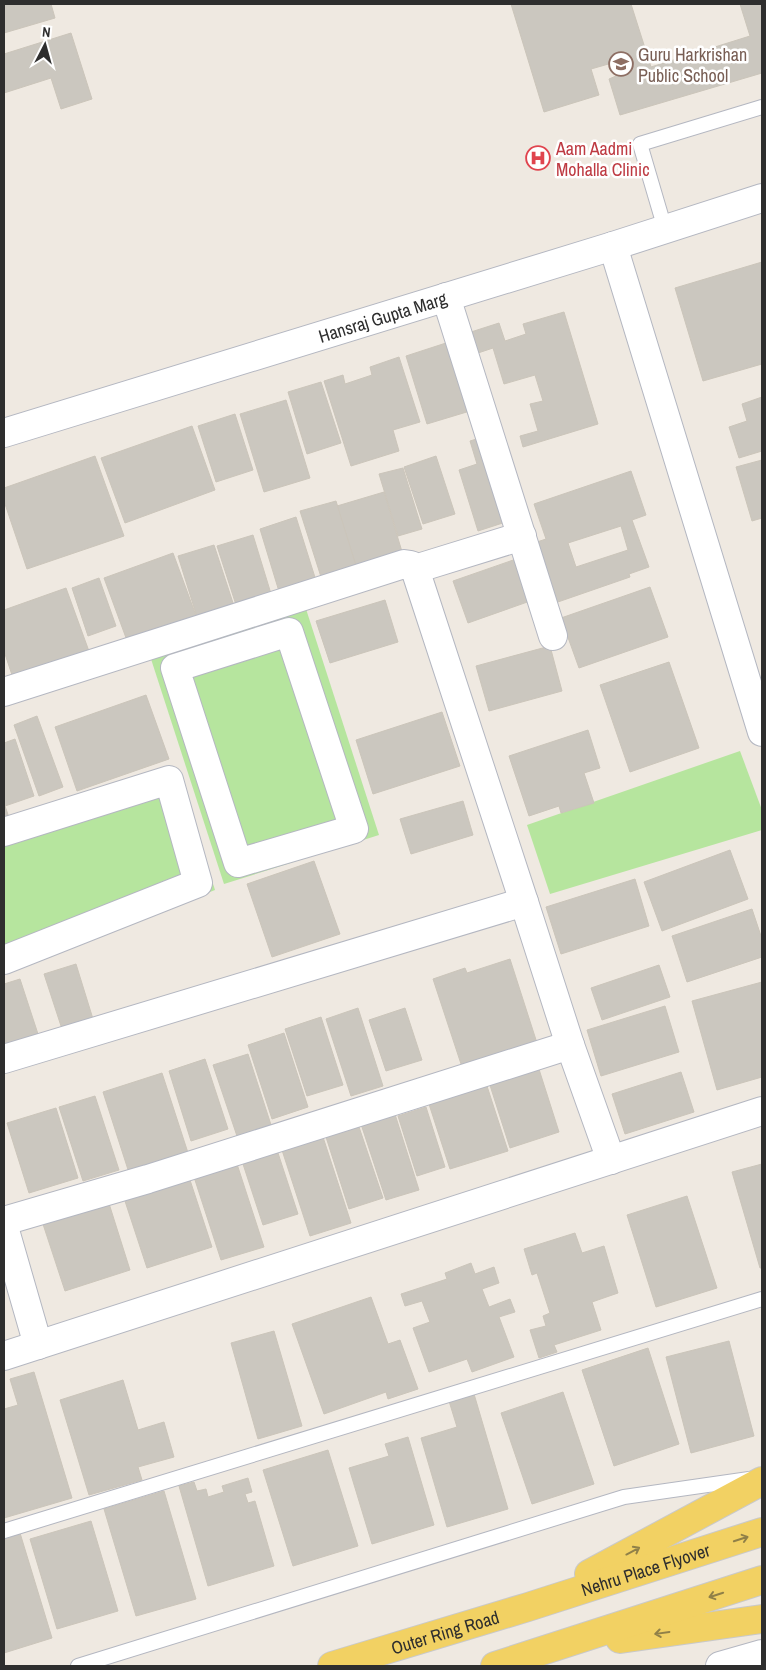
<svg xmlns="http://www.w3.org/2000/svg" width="766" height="1670" viewBox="0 0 766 1670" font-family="'Archivo Narrow',sans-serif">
<rect width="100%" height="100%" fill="#efe9e1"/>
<g fill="#b6e59e">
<path d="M306,609L379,835L224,884L151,659Z"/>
<path d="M740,751L762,810V830L550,894L527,825Z"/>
<path d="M176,768L215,890L4,972V822Z"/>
</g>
<g fill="#cbc7bf" stroke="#cbc5ba" fill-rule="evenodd">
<path d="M4,4H51L55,18L4,33Z"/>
<path d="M511,4H631L651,67L750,36L740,4H762V73L620,115L609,79L616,76L612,63L591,69L599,95L544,112Z"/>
<path d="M71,33L92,99L61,109L51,78L4,93V54Z"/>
<path d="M762,262V364L703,381L675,288Z"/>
<path d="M564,312L598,424L523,447L520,436L538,431L530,404L543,401L535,375L504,384L493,348L478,353L471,332L499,323L505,341L526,334L523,324Z"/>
<path d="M449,342L470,411L427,424L406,356Z"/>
<path d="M399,357L420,422L393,430L399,451L351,466L324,381L343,375L345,384L372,375L370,367Z"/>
<path d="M321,382L341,443L307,454L288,392Z"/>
<path d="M762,397V451L739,458L729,427L747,421L742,404Z"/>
<path d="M286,400L310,478L264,492L240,414Z"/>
<path d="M235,414L253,470L216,482L198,426Z"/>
<path d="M192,426L215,490L125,523L101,458Z"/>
<path d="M486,436L512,520L478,531L459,470L477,464L470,441Z"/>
<path d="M95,456L124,536L27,569L4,501V488Z"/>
<path d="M436,456L455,514L423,524L404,467Z"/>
<path d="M762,460V518L752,521L736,467Z"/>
<path d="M403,468L422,529L398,536L379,474Z"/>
<path d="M631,471L646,515L632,520L649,567L629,574L630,577L555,603L534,543L546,539L534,504ZM621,526L628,550L576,567L568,543Z"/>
<path d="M384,492L403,555L357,569L337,506Z"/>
<path d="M336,501L357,569L322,580L300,511Z"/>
<path d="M296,517L318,587L281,598L260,529Z"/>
<path d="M253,535L272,597L237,608L217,546Z"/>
<path d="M214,545L234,606L197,617L178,556Z"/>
<path d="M173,553L198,621L129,646L104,578Z"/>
<path d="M519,558L533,600L468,623L453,581Z"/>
<path d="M99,578L116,626L88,636L72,588Z"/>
<path d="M650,587L668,637L579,668L561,618Z"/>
<path d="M66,588L90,654L14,681L4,651V610Z"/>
<path d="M385,600L398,642L330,663L316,621Z"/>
<path d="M550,646L562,691L489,711L476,666Z"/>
<path d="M669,662L699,748L630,772L600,685Z"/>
<path d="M146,695L169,759L77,791L55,727Z"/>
<path d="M442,712L460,766L373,794L356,740Z"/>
<path d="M37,716L63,787L39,796L14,725Z"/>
<path d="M588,730L600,768L584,773L594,803L561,813L559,806L529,816L509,756Z"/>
<path d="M15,739L34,796L5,806L12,826L4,829V743Z"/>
<path d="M463,801L473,835L411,854L400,819Z"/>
<path d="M730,850L748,899L662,931L644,882Z"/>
<path d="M314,861L340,934L272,957L247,884Z"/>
<path d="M635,879L649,926L561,954L546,907Z"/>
<path d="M752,909L762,939V957L687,982L672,936Z"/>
<path d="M510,959L537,1043L462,1067L433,979L465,968L467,973Z"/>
<path d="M76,964L93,1019L62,1029L44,974Z"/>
<path d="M659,965L670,997L602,1020L591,988Z"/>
<path d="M20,979L38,1034L4,1045V984Z"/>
<path d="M762,982V1077L717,1090L692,1001Z"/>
<path d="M665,1006L679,1052L601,1076L587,1030Z"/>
<path d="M358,1008L383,1086L351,1096L326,1019Z"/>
<path d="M405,1008L422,1060L386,1071L369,1020Z"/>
<path d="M321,1017L343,1085L307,1096L285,1029Z"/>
<path d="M284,1033L308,1107L272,1119L248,1045Z"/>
<path d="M248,1054L273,1131L239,1142L213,1065Z"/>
<path d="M205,1059L228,1129L191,1141L169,1071Z"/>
<path d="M537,1063L559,1132L510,1148L488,1079Z"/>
<path d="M681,1072L694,1112L625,1134L612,1094Z"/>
<path d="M162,1073L190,1159L131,1179L103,1092Z"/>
<path d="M486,1083L508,1151L450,1169L428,1101Z"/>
<path d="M95,1096L119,1170L83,1181L59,1107Z"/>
<path d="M426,1107L445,1167L417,1176L398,1116Z"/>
<path d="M56,1108L78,1178L29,1193L7,1123Z"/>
<path d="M393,1108L419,1190L386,1200L359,1118Z"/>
<path d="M359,1127L383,1198L349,1209L326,1137Z"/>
<path d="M322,1134L351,1223L310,1236L281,1147Z"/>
<path d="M276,1147L298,1214L263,1225L241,1158Z"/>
<path d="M237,1164L264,1247L221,1260L194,1177Z"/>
<path d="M762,1164V1268H760L732,1172Z"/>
<path d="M189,1177L212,1247L147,1268L124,1198Z"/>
<path d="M106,1194L130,1270L65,1291L40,1215Z"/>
<path d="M687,1196L717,1288L656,1307L627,1215Z"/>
<path d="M575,1233L582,1253L604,1246L618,1293L592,1302L601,1330L554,1345L557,1352L539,1358L530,1330L546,1326L543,1316L550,1313L537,1273L532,1275L524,1249Z"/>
<path d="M471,1263L475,1274L494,1267L499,1283L482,1289L489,1307L510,1299L515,1312L499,1317L514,1357L472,1372L467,1359L429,1372L413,1328L430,1322L422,1301L405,1306L401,1294L447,1279L445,1273Z"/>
<path d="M371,1297L388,1344L400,1340L418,1389L388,1399L386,1392L324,1414L292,1324Z"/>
<path d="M274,1331L302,1426L258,1439L231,1343Z"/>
<path d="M729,1341L754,1436L691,1453L666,1357Z"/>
<path d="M648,1348L679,1444L614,1466L582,1370Z"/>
<path d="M34,1372L72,1498L4,1518V1409L18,1405L10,1379Z"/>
<path d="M123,1380L138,1430L164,1422L174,1457L138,1467L142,1480L89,1495L60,1400Z"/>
<path d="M563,1392L594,1484L532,1504L501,1413Z"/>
<path d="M474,1394L508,1509L447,1527L421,1438L457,1427L449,1401Z"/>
<path d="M408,1437L434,1525L372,1544L349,1468L389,1456L385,1444Z"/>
<path d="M328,1450L358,1546L293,1566L263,1470Z"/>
<path d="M248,1478L252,1492L245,1494L248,1503L255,1501L274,1566L208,1586L179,1486L194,1482L197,1491L206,1489L208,1497L224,1492L222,1486Z"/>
<path d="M164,1491L196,1599L136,1616L104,1509Z"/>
<path d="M91,1521L118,1611L57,1629L30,1539Z"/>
<path d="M20,1533L52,1638L4,1653V1538Z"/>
</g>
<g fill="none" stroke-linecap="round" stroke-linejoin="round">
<g stroke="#b4b7c1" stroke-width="16">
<g id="lane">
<path d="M665,229L640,144L762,107"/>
<path d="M4,1531L762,1299"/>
<path d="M78,1666L624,1497L749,1479"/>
</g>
</g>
<g stroke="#b4b7c1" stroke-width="30">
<g id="street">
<path d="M613,246L762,732"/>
<path d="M446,297L553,636"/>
<path d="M415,569L522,536"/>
<path d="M289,632L354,829L238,863L175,668Z"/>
<path d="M4,692L404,564L411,565L415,569L524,902"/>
<path d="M4,832L169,780L198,883L4,960"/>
<path d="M4,1059L524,902L570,1045L611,1160"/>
<path d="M4,1221L148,1179L570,1045"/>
<path d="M4,1227L38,1345"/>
<path d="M4,1356L762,1111"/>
<path d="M720,1666L762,1654"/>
</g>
</g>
<g stroke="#b4b7c1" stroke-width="30">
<g id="secondary">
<path id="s1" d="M4,433L613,246L762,198"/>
</g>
</g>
<g stroke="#c9c9c9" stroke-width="30">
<g id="primary">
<path d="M589,1574L762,1481"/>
<path d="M620,1639L762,1619"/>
<path id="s2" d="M332,1666L528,1607L762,1532"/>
<path d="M495,1666L762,1580"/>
</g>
</g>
<use href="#lane" stroke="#fff" stroke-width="14"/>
<use href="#street" stroke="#fff" stroke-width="28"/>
<use href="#secondary" stroke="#fff" stroke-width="28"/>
<use href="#primary" stroke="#f2d163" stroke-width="28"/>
</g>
<defs><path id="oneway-shaft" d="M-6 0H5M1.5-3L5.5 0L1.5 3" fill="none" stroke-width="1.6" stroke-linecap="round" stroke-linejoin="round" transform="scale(1.25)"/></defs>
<g stroke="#908048">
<use href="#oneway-shaft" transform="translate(741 1539) rotate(-18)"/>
<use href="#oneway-shaft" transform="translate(633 1551) rotate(-28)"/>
<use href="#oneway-shaft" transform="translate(716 1595) rotate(162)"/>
<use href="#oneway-shaft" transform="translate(662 1633) rotate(172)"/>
</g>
<defs>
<g id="school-ring" transform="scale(1.25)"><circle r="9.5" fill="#fff" stroke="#8d6e63" stroke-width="1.5"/><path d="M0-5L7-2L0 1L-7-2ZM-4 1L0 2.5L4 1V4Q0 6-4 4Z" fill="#8d6e63"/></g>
<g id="hospital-ring" transform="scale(1.25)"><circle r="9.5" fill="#fff" stroke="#e0444e" stroke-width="1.5"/><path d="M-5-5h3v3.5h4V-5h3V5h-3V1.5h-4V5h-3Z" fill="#e0444e"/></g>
</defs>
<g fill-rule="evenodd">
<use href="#school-ring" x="621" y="64"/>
<use href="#hospital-ring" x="538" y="158"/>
</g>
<g text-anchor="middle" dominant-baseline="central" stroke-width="5" stroke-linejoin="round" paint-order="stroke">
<g font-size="18" fill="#785e54" stroke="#fff" text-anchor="start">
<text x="638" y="54">Guru Harkrishan<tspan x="638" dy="21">Public School</tspan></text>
</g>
<g font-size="18" fill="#be3a42" stroke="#fff" text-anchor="start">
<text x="556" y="148">Aam Aadmi<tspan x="556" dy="21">Mohalla Clinic</tspan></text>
</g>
<g font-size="18" fill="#2e2e2e" stroke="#fff">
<text stroke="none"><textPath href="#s1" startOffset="396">Hansraj Gupta Marg</textPath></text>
<text stroke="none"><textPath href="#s2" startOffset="328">Nehru Place Flyover</textPath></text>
<text stroke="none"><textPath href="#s2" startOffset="118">Outer Ring Road</textPath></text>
</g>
</g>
<rect width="766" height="1670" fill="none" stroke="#2e2e2e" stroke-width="10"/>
<g transform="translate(45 45) rotate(6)" stroke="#ffffff" stroke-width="4" paint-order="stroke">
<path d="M0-4L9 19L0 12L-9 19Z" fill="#2e2e2e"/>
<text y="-8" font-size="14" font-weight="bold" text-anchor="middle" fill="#2e2e2e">N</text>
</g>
</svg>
